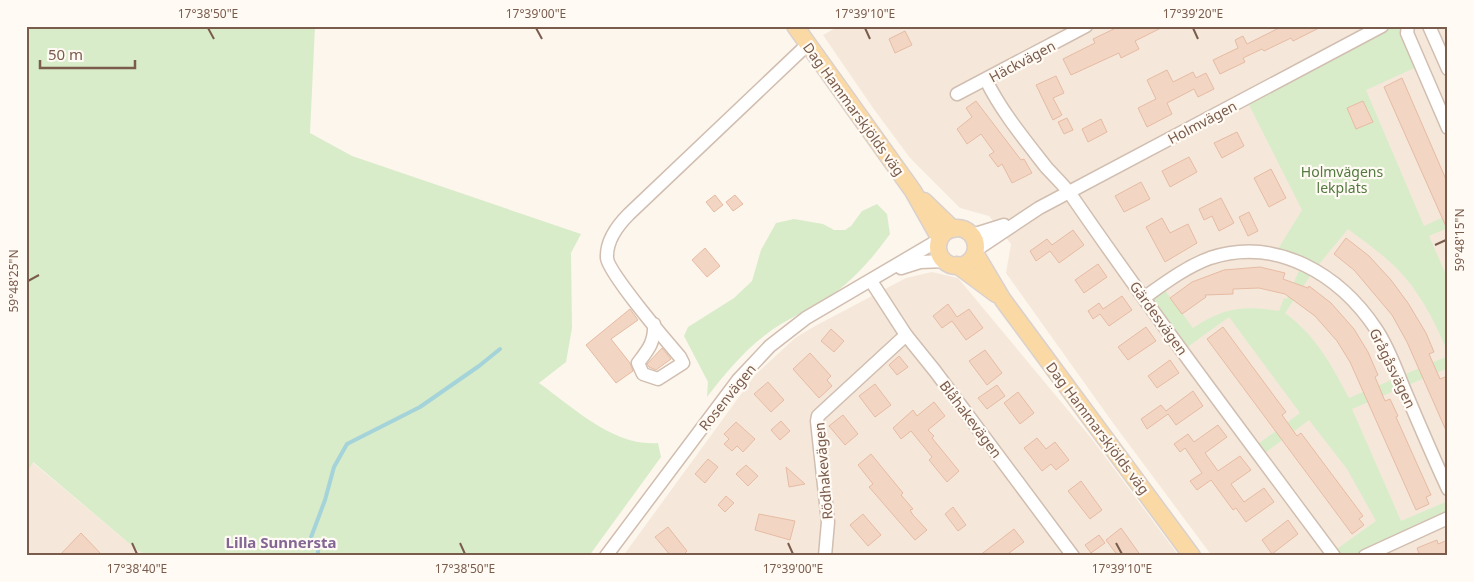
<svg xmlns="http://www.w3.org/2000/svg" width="1474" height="582" viewBox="0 0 1474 582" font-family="'Noto Sans',sans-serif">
<rect width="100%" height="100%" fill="#fdf6ec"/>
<g fill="#f5e8da">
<path d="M839,26H1448V556H1212L1113,423L1006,273L1011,244L989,216L960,208L910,158L873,108L823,35Z"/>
<path d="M932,272L958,278L1092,439L1179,556H623L755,375L795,338L815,326L906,278Z"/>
<path d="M32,462L137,550L148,556H26V474Z"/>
</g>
<g fill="#d8ecc9">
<path d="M26,26H315L310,133L352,156L581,234L571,253L572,328L566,362L539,383C574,408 614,447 658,443L661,457L589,556H148L137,550L33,462L26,474Z"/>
<path d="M1382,26H1408L1421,65L1366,90L1424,226L1448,215V228L1429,236L1448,279V353C1435,321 1417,286 1390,262C1377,250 1362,240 1348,229L1315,269L1285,313C1317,337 1330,363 1349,398L1448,356V368L1352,409L1401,521L1448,501V518L1365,556H1334L1331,553L1376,521L1347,469L1309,420L1261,456L1254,447L1300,413L1229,317L1182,351L1145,297L1161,285L1193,328C1223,308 1243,305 1279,311L1284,298L1287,299L1302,263L1275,254L1302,210L1246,99Z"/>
<path d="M877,204L887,214L890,234C875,255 857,276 836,292C815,308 786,318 764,336C742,353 724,375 707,397L708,382L684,336L688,327L734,298L752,281L761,250L776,223L794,219L823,224L834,230H845L851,226L862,211Z"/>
</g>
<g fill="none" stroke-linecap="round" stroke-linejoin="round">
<g stroke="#a5d3da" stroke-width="4">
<path d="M310,540L325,500L334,467L347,444L420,407L479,366L500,349"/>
<path d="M318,556V548"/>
</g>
</g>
<g fill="#f3d5c3" stroke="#e6bba3">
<path d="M1120,26H1165L1135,41L1139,49L1121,58L1119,53L1071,75L1063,59L1095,43L1093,39Z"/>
<path d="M1283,26H1323L1293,41L1291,38L1264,51L1262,49L1243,58L1245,62L1220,74L1213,60L1238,48L1235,40L1243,36L1247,44Z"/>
<path d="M905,31L912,45L895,53L889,39Z"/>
<path d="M1167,70L1173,82L1193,72L1196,78L1206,73L1214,89L1198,97L1194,89L1167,103L1172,114L1147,127L1138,108L1156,99L1147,80Z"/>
<path d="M1056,76L1064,93L1053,98L1062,115L1053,120L1036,85Z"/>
<path d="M1402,78L1448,184V231L1384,87Z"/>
<path d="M976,101L1021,160L1024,159L1032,173L1012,183L1002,164L998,167L989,155L994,152L981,134L967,144L957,129L972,117L966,108Z"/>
<path d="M1363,101L1373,122L1356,129L1347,108Z"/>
<path d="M1067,118L1073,130L1064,134L1058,122Z"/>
<path d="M1101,119L1107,132L1088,142L1082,129Z"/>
<path d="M1237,132L1244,146L1222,158L1214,143Z"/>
<path d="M1189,157L1197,172L1170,187L1162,171Z"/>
<path d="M1271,169L1286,198L1269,207L1254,178Z"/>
<path d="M1141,182L1150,199L1124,212L1115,196Z"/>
<path d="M715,195L723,205L714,212L706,202Z"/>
<path d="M735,195L743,204L733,211L726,202Z"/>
<path d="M1221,198L1234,223L1219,231L1212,216L1204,220L1199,209Z"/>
<path d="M1249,212L1258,231L1248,236L1239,217Z"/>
<path d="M1162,218L1170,233L1188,224L1197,243L1165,262L1146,227Z"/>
<path d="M1073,230L1084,245L1059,263L1050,251L1036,261L1030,251L1047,239L1052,245Z"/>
<path d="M1346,238L1369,256L1391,280L1408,303L1426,333L1434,352L1429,354L1440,379L1445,377L1448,383V435L1407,342L1392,315L1354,270L1334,254Z"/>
<path d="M705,248L720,266L707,277L692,260Z"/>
<path d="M1098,264L1107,277L1084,293L1075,280Z"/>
<path d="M1260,267L1285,273L1283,279L1308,288L1309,286L1331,303L1354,329L1368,352L1378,375L1375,377L1385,401L1390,399L1398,416L1396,417L1431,495L1426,497L1429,504L1416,510L1350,362L1337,341L1315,316L1285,294L1259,288L1233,289V294L1205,295L1206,297L1182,314L1170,298L1192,282L1224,270Z"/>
<path d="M1122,296L1132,310L1109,326L1100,314L1093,319L1088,311L1099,303L1103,309Z"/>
<path d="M948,304L957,317L969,309L983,328L966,340L952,321L942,328L933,316Z"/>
<path d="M630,309L638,320L611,339L630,363L633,371L616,383L586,345Z"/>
<path d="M1146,327L1156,341L1128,360L1118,347Z"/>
<path d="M1223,327L1286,412L1282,415L1297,436L1301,433L1363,516L1359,519L1364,525L1352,534L1207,339Z"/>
<path d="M831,329L844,341L834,352L821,341Z"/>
<path d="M662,348L671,359L656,370L649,367L647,364Z"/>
<path d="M985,350L1002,373L987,385L969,361Z"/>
<path d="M810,353L831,376L827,380L832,386L819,398L793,369Z"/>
<path d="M899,356L908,367L897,375L889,365Z"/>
<path d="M1170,360L1179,373L1157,388L1148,376Z"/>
<path d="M768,382L784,400L771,412L754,394Z"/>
<path d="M875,384L891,405L875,417L859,396Z"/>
<path d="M997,385L1005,396L987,409L978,398Z"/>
<path d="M1193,391L1203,406L1176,425L1168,414L1147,429L1141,419L1161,405L1166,411Z"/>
<path d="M1018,392L1034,413L1020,424L1004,403Z"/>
<path d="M934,402L945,416L928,430L934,436L932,438L959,471L947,482L929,460L932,457L911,431L901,439L893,428L913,410L917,416Z"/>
<path d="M843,415L858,434L845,445L829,426Z"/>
<path d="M781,421L790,431L780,440L771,430Z"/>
<path d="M736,422L755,439L743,452L737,446L732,451L724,444L729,439L724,434Z"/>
<path d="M1218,425L1227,437L1205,453L1218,471L1240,456L1251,470L1231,484L1244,502L1264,488L1274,502L1246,522L1236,508L1233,510L1211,480L1197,490L1190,481L1202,473L1185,448L1180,452L1174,444L1188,434L1194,442Z"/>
<path d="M1037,438L1046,449L1055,442L1069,460L1056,470L1051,464L1042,471L1024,448Z"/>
<path d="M871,454L903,493L901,495L913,509L910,510L913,515L927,530L915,540L869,487L873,484L858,465Z"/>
<path d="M708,459L718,467L705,483L695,474Z"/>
<path d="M746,465L758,476L748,486L736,474Z"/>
<path d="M786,467L805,484L789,487Z"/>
<path d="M1081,481L1102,510L1090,519L1068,491Z"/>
<path d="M726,496L734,503L725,512L718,505Z"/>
<path d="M953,507L966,525L958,531L945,514Z"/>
<path d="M759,514L795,521L790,540L755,530Z"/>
<path d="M863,514L881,535L868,546L850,525Z"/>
<path d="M1288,520L1298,534L1272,554L1262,540Z"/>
<path d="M668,527L687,551L682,556H671L655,537Z"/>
<path d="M1121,528L1141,556H1118L1106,540Z"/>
<path d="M1014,529L1024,542L1005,556H979Z"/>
<path d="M81,533L103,556H59Z"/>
<path d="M1099,535L1105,543L1091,553L1085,545Z"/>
<path d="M1437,540L1438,544L1448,540V556H1420L1417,548Z"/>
</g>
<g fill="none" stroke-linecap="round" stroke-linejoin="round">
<g stroke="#d1beb0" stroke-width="15">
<g id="minor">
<path d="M1408,26L1407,33L1448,128"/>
<path d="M1429,26L1448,69"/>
<path d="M986,80C1001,111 1025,140 1046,167C1054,176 1064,185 1071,195C1155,317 1245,436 1334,556"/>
<path d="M957,94L1086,26"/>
<path d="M972,235L1004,225"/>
<path d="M976,250L1039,208L1382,26"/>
<path d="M901,268L920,262L945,261"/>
<path d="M871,281L906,335L935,371L1073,556"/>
<path d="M1145,297C1166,282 1186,267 1210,258C1277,236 1340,275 1376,329C1389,348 1396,370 1405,391C1419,424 1433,457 1448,489"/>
<path d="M654,324C655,342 648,350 638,363L643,374L658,379L683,363L680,357C667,342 608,272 607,258C606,241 618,225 629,214L808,44"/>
<path d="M606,556L738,380L770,346L806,318L937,241"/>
<path d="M825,556L828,522L817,421L818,416L906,335"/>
<path d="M1365,556L1448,518"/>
</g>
</g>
<g stroke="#dad1cd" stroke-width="19">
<g id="major">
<path d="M795,26L913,191L939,237"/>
<path d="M924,201L953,229"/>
<circle cx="957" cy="247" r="19"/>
<path d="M975,253L1003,300L1192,556"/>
<path d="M957,265L996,294"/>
</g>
</g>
<use href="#minor" stroke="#fff" stroke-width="12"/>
<use href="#major" stroke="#fbd9a5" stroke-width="16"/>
</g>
<path fill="none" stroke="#7a5c4d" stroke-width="2" d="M208,28L214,39M536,28L542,39M865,28L870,39M1193,28L1198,39M1435,245L1446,240M28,281L39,275M132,543L137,554M460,543L465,554M788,543L793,554M1116,543L1122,554"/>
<g text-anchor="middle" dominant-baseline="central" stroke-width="4.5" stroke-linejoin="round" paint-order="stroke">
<g font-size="14" fill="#7a5c4d" stroke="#fffaf3">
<text transform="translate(1022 61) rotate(-28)">Häckvägen</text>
<text transform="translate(854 109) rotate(54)">Dag Hammarskjölds väg</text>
<text transform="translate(1202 122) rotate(-28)">Holmvägen</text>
<text transform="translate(1159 318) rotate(54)">Gärdesvägen</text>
<text transform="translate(1393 368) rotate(64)">Grågåsvägen</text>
<text transform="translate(727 397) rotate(-51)">Rosenvägen</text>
<text transform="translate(971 419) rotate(53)">Blåhakevägen</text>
<text transform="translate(1098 428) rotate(53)">Dag Hammarskjölds väg</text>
<text transform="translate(823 471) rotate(-95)">Rödhakevägen</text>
</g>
<g font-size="14" fill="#537a41" stroke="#fffaf3">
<text x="1342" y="171">Holmvägens<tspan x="1342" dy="16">lekplats</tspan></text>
</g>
<g font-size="15" font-weight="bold" fill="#846695" stroke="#fffaf3">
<text x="281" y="542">Lilla Sunnersta</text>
</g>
</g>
<rect width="1474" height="582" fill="none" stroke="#fffaf3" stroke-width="55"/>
<path d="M40 60v8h95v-8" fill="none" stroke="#7a5c4d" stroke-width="2.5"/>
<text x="48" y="60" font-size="15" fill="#7a5c4d" stroke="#fffaf3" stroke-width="4" paint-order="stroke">50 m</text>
<rect x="28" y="28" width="1418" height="526" fill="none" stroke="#7a5c4d" stroke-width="2"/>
<g font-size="12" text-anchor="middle" fill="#7a5c4d">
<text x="208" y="18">17°38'50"E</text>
<text x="536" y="18">17°39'00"E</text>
<text x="865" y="18">17°39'10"E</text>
<text x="1193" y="18">17°39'20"E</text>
<text transform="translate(1460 240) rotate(-90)" y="4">59°48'15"N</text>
<text transform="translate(14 281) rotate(-90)" y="4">59°48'25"N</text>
<text x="137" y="573">17°38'40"E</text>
<text x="465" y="573">17°38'50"E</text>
<text x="793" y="573">17°39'00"E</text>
<text x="1122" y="573">17°39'10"E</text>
</g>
</svg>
